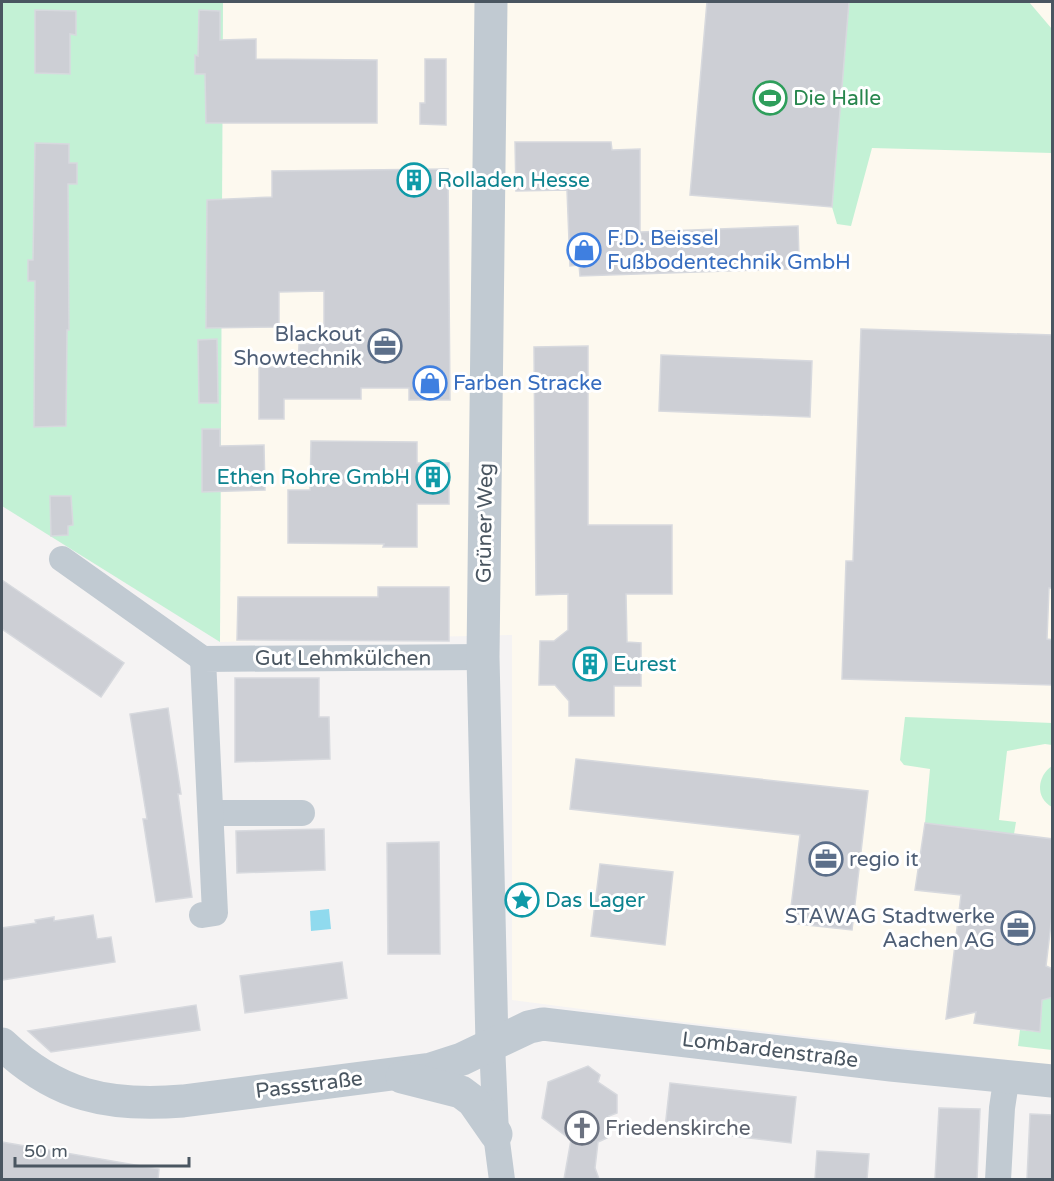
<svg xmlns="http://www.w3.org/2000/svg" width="1054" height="1181" viewBox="0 0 1054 1181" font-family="'Varela Round',sans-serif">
<rect width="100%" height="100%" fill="#f5f3f3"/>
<path fill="#fdf9ef" d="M223,2H1052V1065L658,1019L512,1000V635L220,642Z"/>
<g fill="#c3f1d5">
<path d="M2,2H223L220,642L2,506Z"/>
<path d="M849,2H1029L1052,29V153L872,148L851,226L837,224L832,207Z"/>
<path d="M905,717L1052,723V745L1045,744L1007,751L999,820L1016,822L1014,834L925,823L930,769L904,765L900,760Z"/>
<path d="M1052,766V807C1035,798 1037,776 1052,766Z"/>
<path d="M1052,997V1050L1018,1046L1020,1030L1040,1032L1042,1000Z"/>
</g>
<path fill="#90daee" d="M329,909L331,929L311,931L310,911Z"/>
<g fill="#cdcfd5" stroke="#d7d9de" stroke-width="1.5">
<path d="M707,2H849L832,207L690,195Z"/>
<path d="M35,10L76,11V35L70,34V74L35,73Z"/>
<path d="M199,10L220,11V40L256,39V59L377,60V123H206L205,74H195V55L198,56Z"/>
<path d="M425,59H446V125L420,124V103H425Z"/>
<path d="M515,142H611L612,150L640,149V232L798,226L799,257L789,258V269L580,276L579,265L570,266L567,190L516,191Z"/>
<path d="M35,143L69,144V163H77V184H68L69,330H67L66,426L34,427L35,281H28V260H33Z"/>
<path d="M448,169L450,400H409V388H361V399H284V419H259V367H298L299,344L324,343V291L279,292V327L206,328L207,200L272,197V171Z"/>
<path d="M861,329L1053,335V588H1049L1047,639L1053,640V685L842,679L846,561H853Z"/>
<path d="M217,339L218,403H199L198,340Z"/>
<path d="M588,346V525H672V594H626L627,642L641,643V686H614V716H569V701L555,685H539L540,641H554L568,630V594L536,595L534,347Z"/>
<path d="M661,355L812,361L810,417L659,411Z"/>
<path d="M202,429H220V446L264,445L265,490L202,492Z"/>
<path d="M311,441L417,442V463H449V504H417V547H383L384,544L288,543V490H310Z"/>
<path d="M50,496H71L73,525L68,526V535L51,536Z"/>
<path d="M2,580L124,663L101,697L2,629Z"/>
<path d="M378,587H449V641L237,640L238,597H378Z"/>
<path d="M235,678H319V717H329L330,759L235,762Z"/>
<path d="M168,708L181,794H178L192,897L156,902L143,819H147L130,714Z"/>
<path d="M576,759L868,791L852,930L789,923L800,835L570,809Z"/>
<path d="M925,823L1053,839V907L1046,966L1053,969V997L1042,1000L1040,1032L974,1023L976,1012L946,1019L961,895L915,890Z"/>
<path d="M324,829L325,870L237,873L236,831Z"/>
<path d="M439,842L440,954H388L387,843Z"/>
<path d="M600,864L673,872L665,945L591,936Z"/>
<path d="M93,915L97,939L111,937L115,962L2,980V928L36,923L35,920L54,917V921Z"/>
<path d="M342,962L347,998L245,1013L240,976Z"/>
<path d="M196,1005L200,1030L51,1052L28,1031Z"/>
<path d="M588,1066L600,1075L598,1082L617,1095V1113L609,1116L607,1138L598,1142L595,1168L599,1179H564L571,1140L542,1118L548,1082Z"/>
<path d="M670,1083L796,1097L791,1143L665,1128Z"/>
<path d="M939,1108L980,1109L977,1179H935Z"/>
<path d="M1030,1114L1053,1115V1179H1027Z"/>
<path d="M2,1142L159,1169L158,1179H2Z"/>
<path d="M817,1151L869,1154L867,1179H815Z"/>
</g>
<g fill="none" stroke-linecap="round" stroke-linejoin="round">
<g stroke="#c1cad2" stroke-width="26">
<path d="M62,559L203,659"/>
<path d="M211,813H302"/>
<path d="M202,915L215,913L203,659L483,657"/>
<path d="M492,1044L496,1134L502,1180"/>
<path d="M998,1180L1002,1108L1007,1075"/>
</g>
<g stroke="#c1cad2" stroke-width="33">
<path d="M491,2L483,657L492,1044"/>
<path d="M2,1044C57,1096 108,1107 183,1101L431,1069L462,1059L529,1027L543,1024L891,1065L1052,1081"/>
<path d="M402,1077L461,1092L473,1101L496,1134"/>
</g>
</g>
<defs>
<g id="stadium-ring" transform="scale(1.725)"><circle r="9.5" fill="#fff" stroke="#2e9e5b" stroke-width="1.5"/><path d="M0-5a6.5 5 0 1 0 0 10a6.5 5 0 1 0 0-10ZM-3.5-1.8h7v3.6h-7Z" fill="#2e9e5b"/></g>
<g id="building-ring" transform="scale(1.725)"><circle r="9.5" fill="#fff" stroke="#0f9aa8" stroke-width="1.5"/><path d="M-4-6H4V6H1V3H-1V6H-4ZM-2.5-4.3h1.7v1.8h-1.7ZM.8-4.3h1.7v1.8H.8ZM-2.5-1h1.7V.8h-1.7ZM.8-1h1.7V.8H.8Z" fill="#0f9aa8"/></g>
<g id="shop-ring" transform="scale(1.725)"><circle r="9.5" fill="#fff" stroke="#3f7fe0" stroke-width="1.5"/><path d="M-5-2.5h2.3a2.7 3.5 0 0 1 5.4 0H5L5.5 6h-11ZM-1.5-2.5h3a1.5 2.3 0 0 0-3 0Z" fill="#3f7fe0"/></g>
<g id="office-ring" transform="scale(1.725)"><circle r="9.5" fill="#fff" stroke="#5c6f8a" stroke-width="1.5"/><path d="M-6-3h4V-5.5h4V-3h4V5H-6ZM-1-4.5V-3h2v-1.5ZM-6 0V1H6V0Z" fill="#5c6f8a"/></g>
<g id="sight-ring" transform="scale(1.725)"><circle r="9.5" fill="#fff" stroke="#0f9aa8" stroke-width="1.5"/><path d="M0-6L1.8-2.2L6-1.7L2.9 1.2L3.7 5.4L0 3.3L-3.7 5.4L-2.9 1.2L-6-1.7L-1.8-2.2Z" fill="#0f9aa8"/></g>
<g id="church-ring" transform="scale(1.725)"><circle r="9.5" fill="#fff" stroke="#6b7280" stroke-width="1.5"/><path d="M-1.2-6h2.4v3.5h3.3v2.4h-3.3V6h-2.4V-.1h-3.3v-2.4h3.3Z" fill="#6b7280"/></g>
</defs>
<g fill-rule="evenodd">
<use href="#stadium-ring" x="770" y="98"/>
<use href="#building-ring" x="414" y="180"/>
<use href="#shop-ring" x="584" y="250"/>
<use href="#office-ring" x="385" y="346"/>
<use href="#shop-ring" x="430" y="383"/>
<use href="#building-ring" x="433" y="477"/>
<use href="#building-ring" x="590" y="664"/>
<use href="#office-ring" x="826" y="859"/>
<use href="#sight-ring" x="522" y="900"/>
<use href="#office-ring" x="1018" y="928"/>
<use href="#church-ring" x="582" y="1128"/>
</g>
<g text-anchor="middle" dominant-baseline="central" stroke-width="6" stroke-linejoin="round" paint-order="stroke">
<g font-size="21" fill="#27864d" stroke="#fff" text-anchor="start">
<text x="793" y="98">Die Halle</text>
</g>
<g font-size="21" fill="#0d838f" stroke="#fff" text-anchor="start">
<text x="437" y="180">Rolladen Hesse</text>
<text x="410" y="477" text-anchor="end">Ethen Rohre GmbH</text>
<text x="613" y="664">Eurest</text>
<text x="545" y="900">Das Lager</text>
</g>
<g font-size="21" fill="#366cbe" stroke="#fff" text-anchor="start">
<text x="607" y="238">F.D. Beissel<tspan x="607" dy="24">Fußbodentechnik GmbH</tspan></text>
<text x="453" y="383">Farben Stracke</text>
</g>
<g font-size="21" fill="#4e5e75" stroke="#fff" text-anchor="end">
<text x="362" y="334">Blackout<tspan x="362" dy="24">Showtechnik</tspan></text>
<text x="849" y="859" text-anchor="start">regio it</text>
<text x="995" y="916">STAWAG Stadtwerke<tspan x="995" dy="24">Aachen AG</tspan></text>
</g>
<g font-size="21" fill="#4a5661" stroke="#fff">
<text transform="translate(485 523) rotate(-89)">Grüner Weg</text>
<text x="343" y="658">Gut Lehmkülchen</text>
<text transform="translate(770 1050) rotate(7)">Lombardenstraße</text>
<text transform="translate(309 1085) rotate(-7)">Passstraße</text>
</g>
<g font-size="21" fill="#5b616d" stroke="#fff" text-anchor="start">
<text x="605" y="1128">Friedenskirche</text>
</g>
</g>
<rect width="1054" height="1181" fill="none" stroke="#4a5661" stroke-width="6"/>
<path d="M15 1157v9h174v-9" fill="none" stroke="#4a5661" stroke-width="3"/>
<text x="24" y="1157" font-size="18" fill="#4a5661" stroke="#ffffff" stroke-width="4.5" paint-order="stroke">50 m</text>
</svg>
